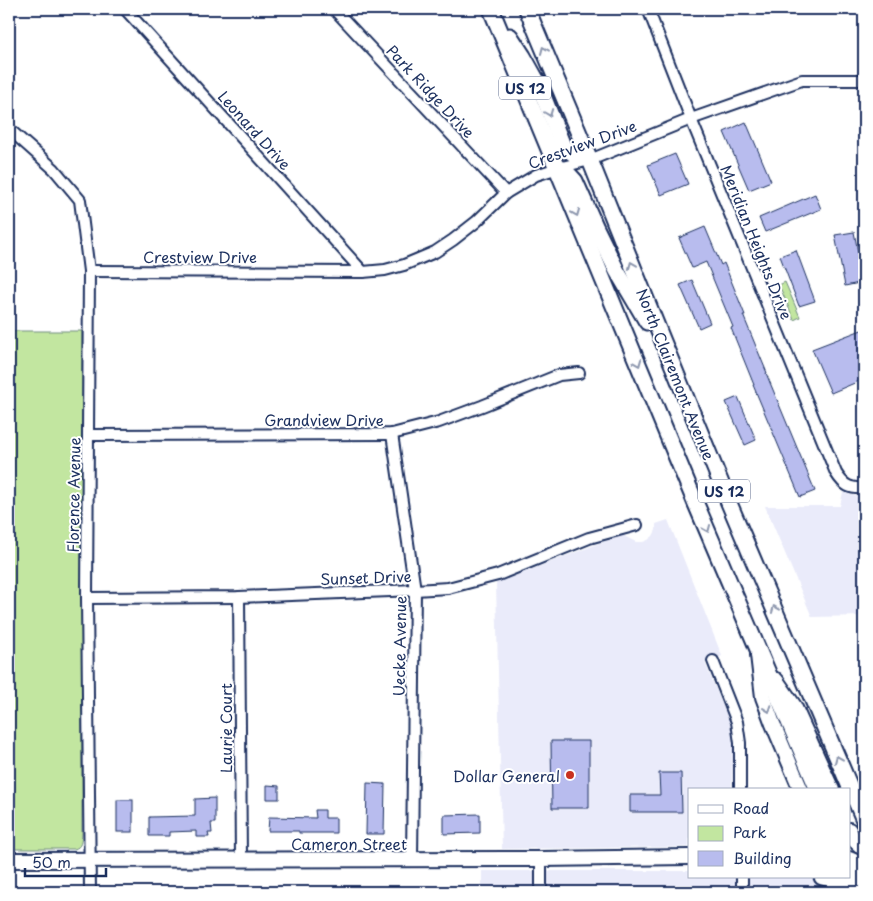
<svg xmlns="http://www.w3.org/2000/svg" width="873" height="901" viewBox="0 0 873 901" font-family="'Playpen Sans',sans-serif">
<rect width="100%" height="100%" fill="#fff"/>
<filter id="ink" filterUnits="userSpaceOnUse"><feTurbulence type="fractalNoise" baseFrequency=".02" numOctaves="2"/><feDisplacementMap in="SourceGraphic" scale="10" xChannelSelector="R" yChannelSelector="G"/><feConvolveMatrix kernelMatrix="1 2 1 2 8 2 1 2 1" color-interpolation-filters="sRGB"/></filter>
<g filter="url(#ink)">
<g fill="#eaebfa">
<path d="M843,492L851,495L864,498V616L812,617L765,506H840Z"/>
<path d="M668,520L722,656L705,663L730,723L733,743L732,790H689V847L502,849L496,583L618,536H624L636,542H643L648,540L653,536L656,530V524Z"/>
<path d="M482,871H689V877H807L835,884L839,892H482Z"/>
</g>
<g fill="#c2e6a0" stroke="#6e8a7f">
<path d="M785,282L800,317L794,320L779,285Z"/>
<path d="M9,331H82V834C81,841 82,847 74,849H9Z"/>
</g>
<g fill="#b8bcee" stroke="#1b2f5e">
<path d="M746,122L771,181L749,190L724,132Z"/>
<path d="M675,154L688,184L661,195L648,165Z"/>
<path d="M815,194L821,209L765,232L759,218Z"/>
<path d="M705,227L721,265L724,263L745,315H743L767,373H766L815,491L800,497L753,385H754L731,328L733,327L706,262L692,268L679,238Z"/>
<path d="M854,232L864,282L845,286L835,235Z"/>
<path d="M796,250L815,301L799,306L780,256Z"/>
<path d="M692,280L710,323L699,328L680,285Z"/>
<path d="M864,329V379L831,393L812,349Z"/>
<path d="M738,397L756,440L745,445L726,402Z"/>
<path d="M551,741H589V808H552Z"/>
<path d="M659,773H681L682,812H630V795H660Z"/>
<path d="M367,783L385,784L384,834H366Z"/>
<path d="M267,785L279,786V799H267Z"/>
<path d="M215,798V823H211L212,833H208L209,837H196V831L169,832V836H149V817L195,816V799Z"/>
<rect x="117" y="800" width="16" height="32"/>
<path d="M315,810H325V818H336V833H299V831H268L269,817L316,818Z"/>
<path d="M480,814V833L444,834V815Z"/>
</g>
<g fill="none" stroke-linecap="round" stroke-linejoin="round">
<g stroke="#1b2f5e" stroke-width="14">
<g id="minor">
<path d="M125,9L363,272"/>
<path d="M334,9L506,193"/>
<path d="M648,9L691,119L836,473C844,486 850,489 864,488"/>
<path d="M9,129L54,169L80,200L89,271L87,598L90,892"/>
<path d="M89,271L363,272L385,270L404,265L435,252L453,240L476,222L506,193L536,175L558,168L590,160L691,119L802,80H864"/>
<path d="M392,434L415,590L412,859"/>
<path d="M89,435L392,434L439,422L482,406L559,375L579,373"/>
<path d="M239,597L241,859"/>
<path d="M87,598L239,597L415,590L448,588L498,575L589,538L637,525"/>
<path d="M713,661L737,722L740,743V790"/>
<path d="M541,859V892"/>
<path d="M742,877V892"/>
</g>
</g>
<g stroke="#1b2f5e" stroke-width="18">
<g id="secondary">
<path d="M758,655L763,697L773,724L801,790"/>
<path d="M776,680L794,706L832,790"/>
<path d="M849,830L854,840L864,849"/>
<path d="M849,859L858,863L864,870"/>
<path d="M9,860L541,859L689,857"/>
</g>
</g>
<g stroke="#1b2f5e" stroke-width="19">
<g id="primary">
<path d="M491,9L696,504L818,790"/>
<path d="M527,9L590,160L662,339L729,503L864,820"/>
<path d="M510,36L523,56L538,83L563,146L575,155L590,160"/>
<path d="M559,168L565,170L575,181L596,228L617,271L647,322"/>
<path d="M849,863L863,892"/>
<path d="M822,877C836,880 848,884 859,892"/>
</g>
</g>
<use href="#minor" stroke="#fff" stroke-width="10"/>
<use href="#secondary" stroke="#fff" stroke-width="14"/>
<use href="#primary" stroke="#fff" stroke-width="15"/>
</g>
<defs><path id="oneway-chevron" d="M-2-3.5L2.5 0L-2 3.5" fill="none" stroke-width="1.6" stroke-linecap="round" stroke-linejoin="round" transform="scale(1.25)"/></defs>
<g stroke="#8d97ae">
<use href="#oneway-chevron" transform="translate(544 50) rotate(-113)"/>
<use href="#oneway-chevron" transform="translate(549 113) rotate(69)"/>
<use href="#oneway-chevron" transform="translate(576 213) rotate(68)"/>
<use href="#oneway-chevron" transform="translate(632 265) rotate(-112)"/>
<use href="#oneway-chevron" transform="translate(638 363) rotate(68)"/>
<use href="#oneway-chevron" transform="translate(707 529) rotate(67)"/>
<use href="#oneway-chevron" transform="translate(775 609) rotate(-113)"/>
<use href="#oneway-chevron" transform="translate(768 709) rotate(71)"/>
<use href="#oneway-chevron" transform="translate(838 759) rotate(-113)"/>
</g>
</g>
<circle fill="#c8321e" stroke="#fff" stroke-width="2" cx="570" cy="775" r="5"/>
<g text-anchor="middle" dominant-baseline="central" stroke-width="4" stroke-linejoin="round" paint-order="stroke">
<g fill="#fff" stroke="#5f6d8e" stroke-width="1">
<rect x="499" y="76.5" width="52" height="23" rx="4"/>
<rect x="698" y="479.5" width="52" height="23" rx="4"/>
</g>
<g font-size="14" font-weight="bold" fill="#1b2f5e">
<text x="525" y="88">US 12</text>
<text x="724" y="491">US 12</text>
</g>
<g font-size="15" fill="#1b2f5e" stroke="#fff">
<text transform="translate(431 91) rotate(47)">Park Ridge Drive</text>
<text transform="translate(255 130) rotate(48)">Leonard Drive</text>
<text transform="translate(582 144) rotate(-20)">Crestview Drive</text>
<text transform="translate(757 242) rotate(68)">Meridian Heights Drive</text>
<text x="200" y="256">Crestview Drive</text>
<text transform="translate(676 374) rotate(68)">North Clairemont Avenue</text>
<text x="324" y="419">Grandview Drive</text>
<text transform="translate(73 495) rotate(-89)">Florence Avenue</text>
<text transform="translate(366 577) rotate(-2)">Sunset Drive</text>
<text transform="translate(399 646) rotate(-89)">Uecke Avenue</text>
<text transform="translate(225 728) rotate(-90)">Laurie Court</text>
<text x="349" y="843">Cameron Street</text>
</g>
<g font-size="15" fill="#1b2f5e" stroke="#fff" text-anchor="end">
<text x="560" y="775">Dollar General</text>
</g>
</g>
<rect width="873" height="901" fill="none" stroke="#fff" stroke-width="30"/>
<rect x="15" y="15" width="843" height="871" fill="none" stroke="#1b2f5e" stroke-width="2" filter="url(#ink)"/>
<rect x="688" y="788" width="162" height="90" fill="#ffffff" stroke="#a4acbf"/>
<rect x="698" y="805" width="25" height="8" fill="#ffffff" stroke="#a4acbf"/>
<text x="733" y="814" font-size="15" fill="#1b2f5e">Road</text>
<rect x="698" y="826" width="25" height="15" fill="#c2e6a0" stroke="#a4acbf"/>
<text x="733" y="838" font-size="15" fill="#1b2f5e">Park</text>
<rect x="698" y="851" width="25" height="15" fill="#b8bcee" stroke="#a4acbf"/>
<text x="733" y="864" font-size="15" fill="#1b2f5e">Building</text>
<path d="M25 868v8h81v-8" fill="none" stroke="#1b2f5e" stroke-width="2.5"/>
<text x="32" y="868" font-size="15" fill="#1b2f5e" stroke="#ffffff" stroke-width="4" paint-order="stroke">50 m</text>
</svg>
